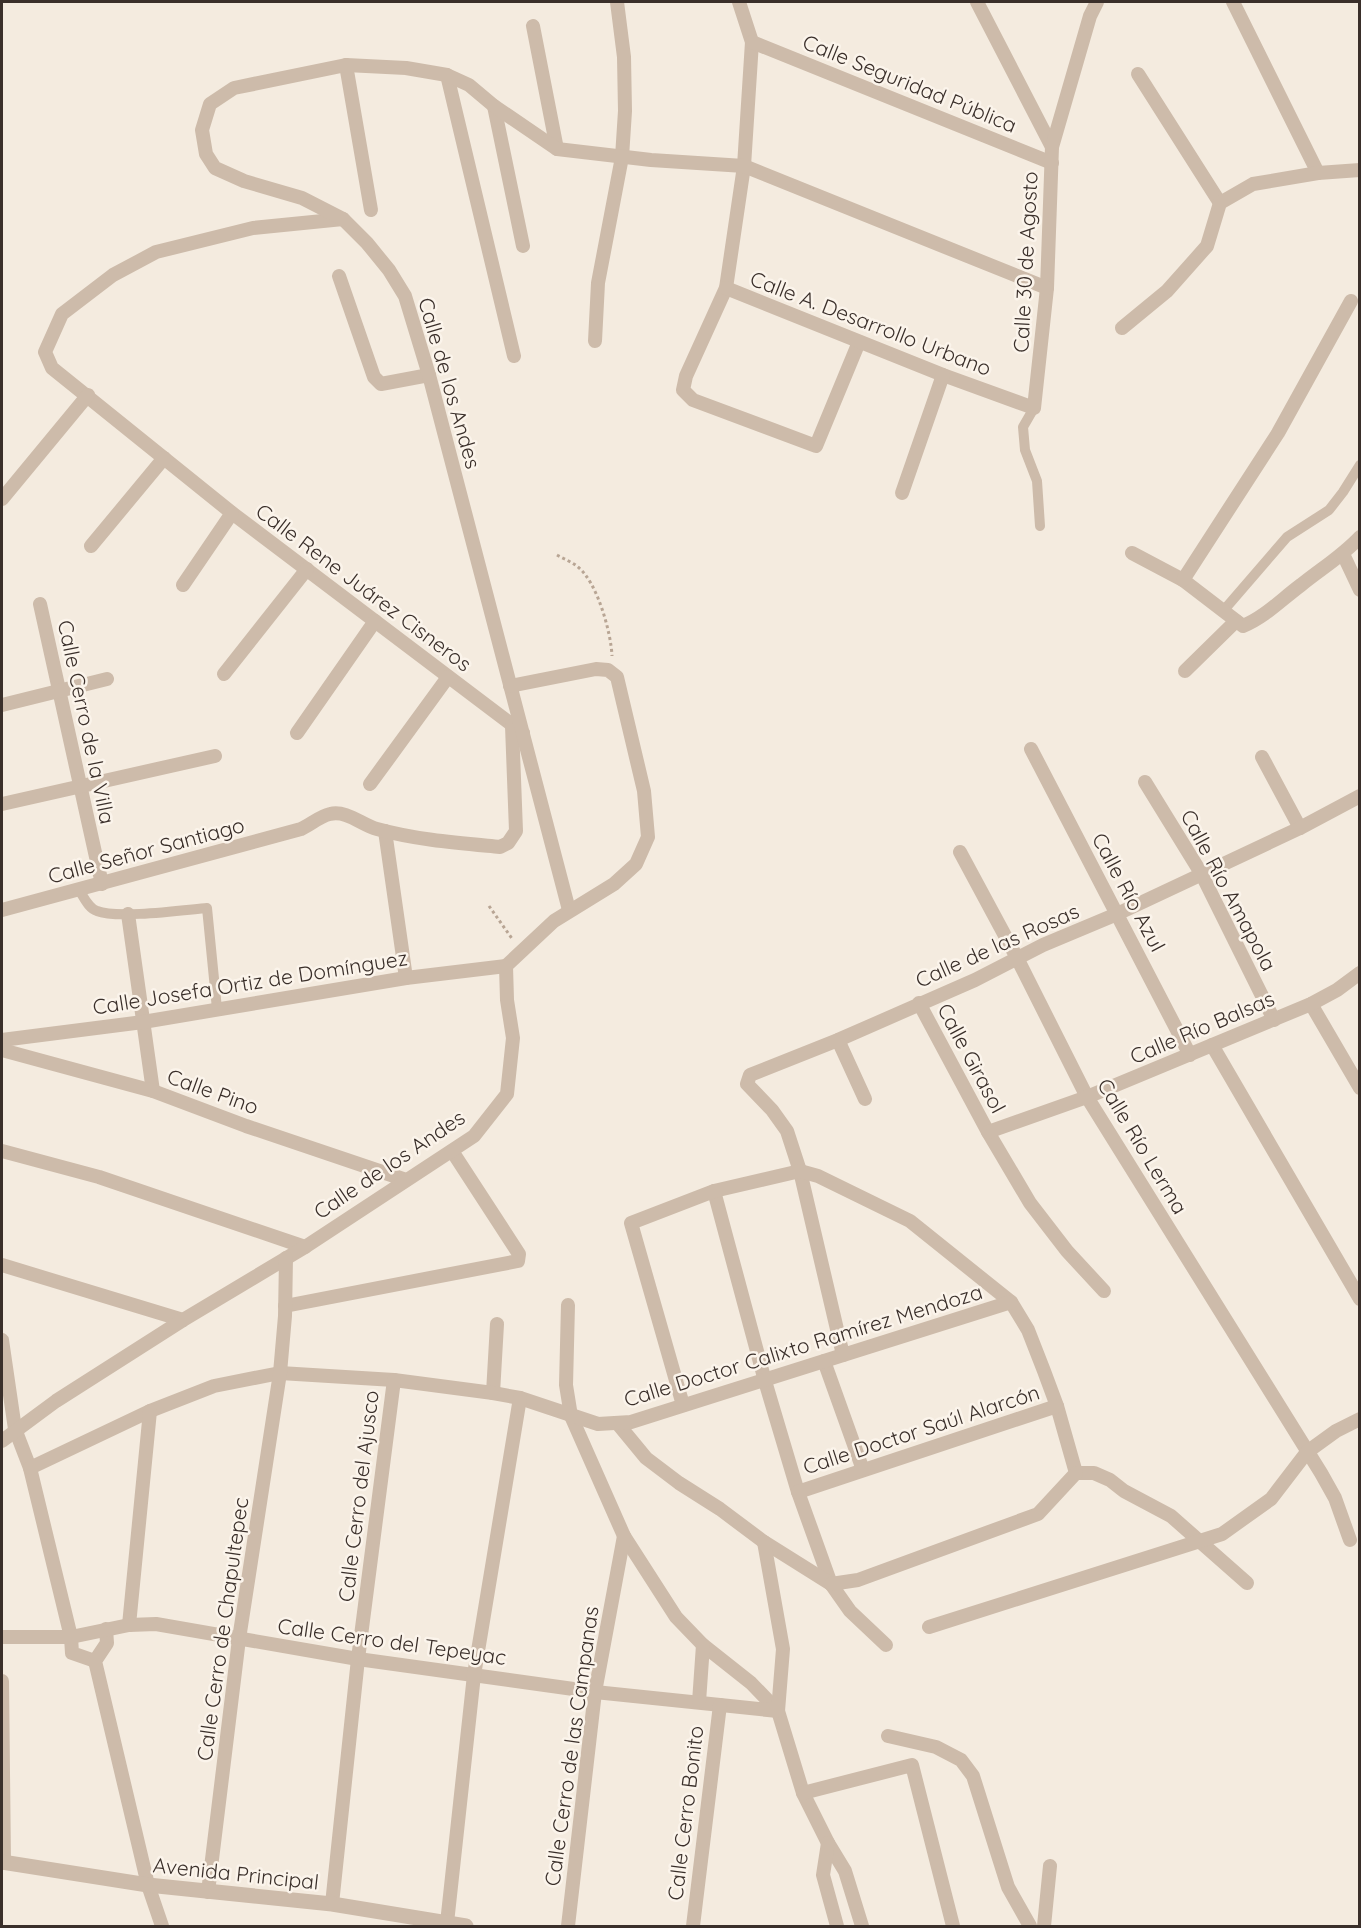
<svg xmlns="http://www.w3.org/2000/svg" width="1361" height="1928" viewBox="0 0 1361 1928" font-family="Quicksand,sans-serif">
<rect width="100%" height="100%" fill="#f4ebdf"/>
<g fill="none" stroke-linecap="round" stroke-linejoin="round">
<g stroke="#b8a594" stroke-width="3" stroke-dasharray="3 3" stroke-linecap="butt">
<path d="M557,555C564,559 572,562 578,567C597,582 611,632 612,656"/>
<path d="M489,906L513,940"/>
</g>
<g stroke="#cdbbaa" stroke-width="10">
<path d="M1034,408L1023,427L1025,450L1037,481L1040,526"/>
<path d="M1224,610L1287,537L1329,510L1343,492L1360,465"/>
<path d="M79,890C84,897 88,908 97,911C117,919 184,910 207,908L217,1009"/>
</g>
<g stroke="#cdbbaa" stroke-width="14">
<path d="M739,2L752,42L744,166L726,288L686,376L683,390L693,400L816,446L859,342"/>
<path d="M977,2L1052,147"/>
<path d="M1233,2L1318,173"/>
<path d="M533,26L557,149"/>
<path d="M752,42L1052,163"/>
<path d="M346,65L371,210"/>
<path d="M1138,74L1220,203"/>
<path d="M447,75L514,356"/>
<path d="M494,106L523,246"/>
<path d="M343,219L253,228L156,252L113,275L62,314L45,352L52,368L232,513L523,733"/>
<path d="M339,276L374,377L381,384L429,375"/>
<path d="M726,288L943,375L1034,408L1047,288L1052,147L1090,16L1097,2"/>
<path d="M1122,328L1167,291L1207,246L1220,203L1253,184L1318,173L1360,170"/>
<path d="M595,341L598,283L622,157L625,111L624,57L617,2"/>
<path d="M902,493L943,375"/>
<path d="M2,499L88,395"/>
<path d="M91,546L164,458"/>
<path d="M1132,553L1183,580L1243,626C1265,617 1282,599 1301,585C1322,568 1341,557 1360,537"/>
<path d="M1343,554L1360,590"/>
<path d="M1183,580L1278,433L1351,301"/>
<path d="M183,585L232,513"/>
<path d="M40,604L102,884"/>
<path d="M1185,671L1236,621"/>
<path d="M224,674L307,569"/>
<path d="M2,705L107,679"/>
<path d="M297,733L375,621"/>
<path d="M1031,749L1190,1055"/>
<path d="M1262,757L1300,828"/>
<path d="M1145,782L1201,873L1274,1020"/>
<path d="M370,784L448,677"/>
<path d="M2,804L215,756"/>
<path d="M385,831L406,978"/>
<path d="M960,852L1017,958L1087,1097L1321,1473L1335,1498L1350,1540"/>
<path d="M2,910L301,829C310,825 320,816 330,814C347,810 362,825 377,829C417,840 458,843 500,847L508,843L516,831L512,726"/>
<path d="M569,910L429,375L405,296L389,270L367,243L343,219L302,198L244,181L215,168L206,154L202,130L210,104L234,88L346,65L406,68L447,75L469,85L494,106L557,149L651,160L744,166L1047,288"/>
<path d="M128,914L153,1091"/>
<path d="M919,1003L988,1132L1030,1203L1067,1251L1104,1291"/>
<path d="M1311,1004L1360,1088"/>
<path d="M2,1040L143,1022L406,978L506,966"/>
<path d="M838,1040L865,1099"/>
<path d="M1212,1045L1360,1299"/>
<path d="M2,1050L153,1091L246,1126L406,1180"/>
<path d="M988,1132L1087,1097L1311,1004L1337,990L1360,973"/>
<path d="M2,1151L99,1177L305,1247"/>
<path d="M714,1191L765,1381L798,1492L831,1584L850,1611L886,1645"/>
<path d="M2,1265L183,1320"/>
<path d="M568,1305L566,1385L571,1416L624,1536L676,1617L703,1645L751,1683L778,1711L803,1793L828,1843L845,1871L862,1926"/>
<path d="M285,1306L518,1261L519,1254L452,1151"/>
<path d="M2,1340L15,1429L30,1468L71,1637L72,1653L95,1661"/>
<path d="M843,1355L800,1171L787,1131L772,1110L747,1084L750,1075L838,1040L975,980L1043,945L1117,914L1300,828L1360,796"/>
<path d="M824,1361L863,1470"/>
<path d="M493,1393L497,1324"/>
<path d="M683,1405L631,1223L714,1191L800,1171L818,1176L910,1221L1011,1302L1028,1330L1044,1371L1057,1406L1076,1473"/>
<path d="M618,1424L646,1458L679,1483L720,1509L764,1542L831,1584"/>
<path d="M2,1441L56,1401L183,1320L305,1247L474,1136L507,1094L513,1038L507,1000L506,966L554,921L614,884L636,864L648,837L644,791L617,677L608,670L596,669L510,686"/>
<path d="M30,1468L150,1411L214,1386L280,1373L394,1380L493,1393L520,1398L598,1424L631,1422L1011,1302"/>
<path d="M1076,1473H1094L1110,1480L1124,1491L1171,1516L1247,1583"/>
<path d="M798,1492L1057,1406"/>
<path d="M831,1584L858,1580L1038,1514L1076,1473"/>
<path d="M129,1625L150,1411"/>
<path d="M929,1627L1222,1534L1271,1499L1307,1452L1336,1431L1360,1419"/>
<path d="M106,1629L107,1643L95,1661L148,1885L162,1926"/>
<path d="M2,1637H71L129,1625L156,1624L358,1659L595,1692L778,1711L783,1649L764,1542"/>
<path d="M2,1681L4,1863"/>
<path d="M699,1702L703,1645"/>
<path d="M888,1736L936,1747L961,1760L973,1776L1008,1887L1030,1926"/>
<path d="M803,1793L912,1765L953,1926"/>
<path d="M828,1843L823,1875L837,1926"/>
<path d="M208,1892L239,1639L280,1373L285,1316L286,1258"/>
<path d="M332,1904L358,1659L394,1380"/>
<path d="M447,1923L474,1675L520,1398"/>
<path d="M568,1926L595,1692L624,1536"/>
<path d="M693,1926L720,1705"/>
<path d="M1044,1926L1050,1866"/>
</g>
<path stroke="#cdbbaa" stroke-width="15" d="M2,1862L148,1885L332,1904L466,1926"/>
</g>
<g text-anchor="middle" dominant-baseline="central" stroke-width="5" stroke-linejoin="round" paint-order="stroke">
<g font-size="21" fill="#3a2f2a" stroke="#fbf4eb">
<text transform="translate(910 83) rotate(22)">Calle Seguridad Pública</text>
<text transform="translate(1025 262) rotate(-87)">Calle 30 de Agosto</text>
<text transform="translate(871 323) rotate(21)">Calle A. Desarrollo Urbano</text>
<text transform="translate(450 383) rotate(74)">Calle de los Andes</text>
<text transform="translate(364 587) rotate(37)">Calle Rene Juárez Cisneros</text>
<text transform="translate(87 722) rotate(78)">Calle Cerro de la Villa</text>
<text transform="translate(146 850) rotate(-15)">Calle Señor Santiago</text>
<text transform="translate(1229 890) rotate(62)">Calle Río Amapola</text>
<text transform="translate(1129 892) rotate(62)">Calle Río Azul</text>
<text transform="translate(997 945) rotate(-24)">Calle de las Rosas</text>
<text transform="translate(250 982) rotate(-9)">Calle Josefa Ortiz de Domínguez</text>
<text transform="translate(1202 1027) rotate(-23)">Calle Río Balsas</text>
<text transform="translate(972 1058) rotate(62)">Calle Girasol</text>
<text transform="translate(213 1091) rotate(20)">Calle Pino</text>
<text transform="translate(1143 1146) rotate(59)">Calle Río Lerma</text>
<text transform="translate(389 1164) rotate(-34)">Calle de los Andes</text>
<text transform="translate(803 1345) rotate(-17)">Calle Doctor Calixto Ramírez Mendoza</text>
<text transform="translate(921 1429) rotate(-18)">Calle Doctor Saúl Alarcón</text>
<text transform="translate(358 1496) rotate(-83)">Calle Cerro del Ajusco</text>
<text transform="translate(222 1629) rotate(-82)">Calle Cerro de Chapultepec</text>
<text transform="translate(392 1641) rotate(8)">Calle Cerro del Tepeyac</text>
<text transform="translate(571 1746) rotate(-82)">Calle Cerro de las Campanas</text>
<text transform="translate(685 1813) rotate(-83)">Calle Cerro Bonito</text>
<text transform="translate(236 1873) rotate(6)">Avenida Principal</text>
</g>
</g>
<rect width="1361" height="1928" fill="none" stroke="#3a2f2a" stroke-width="6"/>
</svg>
